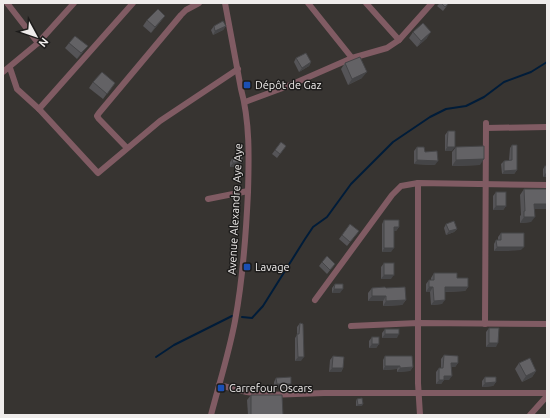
<svg xmlns="http://www.w3.org/2000/svg" width="550" height="418" viewBox="0 0 550 418" font-family="Ubuntu,sans-serif">
<rect width="100%" height="100%" fill="#373431"/>
<g fill="none" stroke-linecap="round" stroke-linejoin="round">
<g stroke="#001c39" stroke-width="2">
<path d="M242,317L252,318L263,306L305,239L313,227L327,217L351,184L393,142L430,117L446,109L466,106L484,97L504,82L531,72L547,62"/>
<path d="M156,357L174,345L232,316"/>
</g>
<g stroke="#805b63" stroke-width="6">
<path d="M7,3L38,43"/>
<path d="M308,3L352,58"/>
<path d="M366,3L399,40"/>
<path d="M10,68L17,89L39,109L133,3"/>
<path d="M3,72L38,43L74,3"/>
<path d="M245,102L288,86L352,58L387,48L399,40L432,3"/>
<path d="M39,109L98,173L160,121L238,69"/>
<path d="M486,128L547,127"/>
<path d="M127,148L99,119L97,116L99,113L181,15L186,10L199,3"/>
<path d="M418,183V383L420,415"/>
<path d="M208,199L248,191"/>
<path d="M315,300L392,195L401,186L418,183L547,185"/>
<path d="M485,324L486,123"/>
<path d="M351,326L418,323L547,324"/>
<path d="M219,385L247,392L268,395L324,393H547"/>
<path d="M211,415C219,384 229,353 235,321C243,278 246,235 248,192C249,158 250,122 241,89L225,3"/>
<path d="M530,415L547,396"/>
</g>
</g>
<g fill="#555457">
<path d="M440,3H449L443,11L437,6Z"/>
<path d="M147,20L161,21L151,33L143,26Z"/>
<path d="M214,26H226L223,30L213,35L211,30Z"/>
<path d="M413,32L427,38L417,47L409,38Z"/>
<path d="M69,43L83,52L77,59L65,48Z"/>
<path d="M296,58L311,62L309,66L299,72L294,62Z"/>
<path d="M345,63L362,78L348,85L341,69Z"/>
<path d="M93,82L115,83L103,99L89,88Z"/>
<path d="M448,131L452,151H445V135Z"/>
<path d="M281,142L286,146L277,158L272,154Z"/>
<path d="M512,145L517,170L514,174H502L501,164L504,161L509,160L510,148Z"/>
<path d="M417,147L435,165L414,164V151Z"/>
<path d="M456,147L480,165L452,166V152Z"/>
<path d="M232,159L240,166L230,167V162Z"/>
<path d="M545,166L547,177H543V169Z"/>
<path d="M524,189H547V209H534L531,222L520,223V216L521,215L520,195Z"/>
<path d="M496,192L506,206L503,210H493V196Z"/>
<path d="M384,220L399,227L396,231H394L391,252H382V224Z"/>
<path d="M446,224L457,229L454,232L446,235L444,228Z"/>
<path d="M359,231L347,246L339,239L342,235Z"/>
<path d="M501,233L521,250L494,251V244L496,240H498V237Z"/>
<path d="M322,262L335,264L327,274L319,266Z"/>
<path d="M384,263L391,279H381V267Z"/>
<path d="M434,273L457,278L468,287L465,291L445,292L442,304L431,305L430,292H426V284L429,280H431V278Z"/>
<path d="M335,284L340,293H332V288Z"/>
<path d="M372,288H386L406,300L402,305L383,306V301H368V293Z"/>
<path d="M300,323L301,361H295V338L297,335V327Z"/>
<path d="M489,328L496,347H486V332Z"/>
<path d="M385,329L397,338H382V333Z"/>
<path d="M372,337L379,344L376,348H369V341Z"/>
<path d="M444,355L458,363L455,367H451L449,380H444L441,384H436V372L439,368H441V359Z"/>
<path d="M333,356L343,368L341,372H329L330,360Z"/>
<path d="M385,356L413,367L410,371L397,372V369L383,370V360Z"/>
<path d="M519,363L536,371L532,377L522,382L515,369Z"/>
<path d="M485,377L496,382L493,386L482,387V381Z"/>
<path d="M276,378L288,388H274V382Z"/>
<path d="M251,395L283,415H248L247,400Z"/>
<path d="M357,399L362,406H356V401Z"/>
</g>
<g fill="#454547">
<path d="M165,16L161,21L151,33L155,27Z"/>
<path d="M226,26L223,30L213,35L215,31Z"/>
<path d="M431,32L427,38L417,47L421,41Z"/>
<path d="M88,46L83,52L77,59L81,53Z"/>
<path d="M311,62L309,66L299,72L302,68Z"/>
<path d="M367,72L362,78L348,85L352,79Z"/>
<path d="M447,147H455L452,151H445Z"/>
<path d="M484,159L480,165L452,166L456,160Z"/>
<path d="M417,160L438,161L435,165L414,164Z"/>
<path d="M243,162L240,166L230,167L233,163Z"/>
<path d="M517,170L514,174H502L504,171Z"/>
<path d="M545,174H547V177H543Z"/>
<path d="M534,204H547V209H530Z"/>
<path d="M496,206H506L503,210H493Z"/>
<path d="M524,217H535L531,222L520,223Z"/>
<path d="M394,227H399L396,231H391Z"/>
<path d="M457,229L454,232L446,235L449,231Z"/>
<path d="M497,247H524L521,250L494,251Z"/>
<path d="M384,248H394L391,252H382Z"/>
<path d="M384,275H394L391,279H381Z"/>
<path d="M429,287H433L430,292H426Z"/>
<path d="M445,287H468L465,291L442,292Z"/>
<path d="M334,289H343L340,293H332Z"/>
<path d="M372,296H386L383,301H368Z"/>
<path d="M406,300L402,305L383,306L386,301Z"/>
<path d="M445,300L442,304L431,305L434,301Z"/>
<path d="M385,334H399L397,338H382Z"/>
<path d="M489,343H498L496,347H486Z"/>
<path d="M372,344H379L376,348H369Z"/>
<path d="M298,357H304L301,361H295Z"/>
<path d="M451,363H458L455,367H449Z"/>
<path d="M385,366H400L397,369L383,370Z"/>
<path d="M413,367L410,371L397,372L400,368Z"/>
<path d="M332,368H343L341,372H329Z"/>
<path d="M536,371L532,377L522,382L526,376Z"/>
<path d="M444,376H452L449,380H441Z"/>
<path d="M439,380H444L441,384H436Z"/>
<path d="M496,382L493,386L482,387L485,383Z"/>
<path d="M277,384H291L288,388H274Z"/>
<path d="M363,404L362,406H356L358,405Z"/>
</g>
<g fill="#636265" stroke="#454547">
<path d="M441,3H449L445,7Z"/>
<path d="M158,9L165,16L155,27L147,20Z"/>
<path d="M223,21L226,26L215,31L214,26Z"/>
<path d="M423,23L431,32L421,41L413,32Z"/>
<path d="M75,36L88,46L81,53L69,43Z"/>
<path d="M306,53L311,62L302,68L296,58Z"/>
<path d="M360,57L367,72L352,79L345,63Z"/>
<path d="M102,72L115,83L107,94L93,82Z"/>
<path d="M448,131H455V147H447Z"/>
<path d="M281,142L286,146L280,154L275,150Z"/>
<path d="M512,145H517V170L504,171V161L512,160Z"/>
<path d="M484,146V159L456,160V147Z"/>
<path d="M417,147H424L425,152L437,151L438,161L417,160Z"/>
<path d="M242,157L243,162L233,163L232,159Z"/>
<rect x="545" y="166" width="2" height="8"/>
<path d="M524,189H547V204H534L535,217H524V211H525Z"/>
<rect x="496" y="192" width="10" height="14"/>
<path d="M384,220H399V227H394V248H384Z"/>
<path d="M454,221L457,229L449,231L446,224Z"/>
<path d="M350,224L359,231L350,242L342,235Z"/>
<path d="M501,233H524V247H497L496,240H501Z"/>
<path d="M327,256L335,264L330,270L322,262Z"/>
<rect x="384" y="263" width="10" height="12"/>
<path d="M434,273H457V278H468V287H445V300L434,301L433,287H429V280H434Z"/>
<path d="M335,284H343V289H334Z"/>
<path d="M385,287L386,288L405,287L406,300L386,301V296H372V288Z"/>
<path d="M300,323L303,324L304,357H298L297,334H299Z"/>
<path d="M489,328H499L498,343H489Z"/>
<rect x="385" y="329" width="14" height="5"/>
<rect x="372" y="337" width="7" height="7"/>
<path d="M444,355L458,356V363H451L452,376H444V380H439V368H443Z"/>
<path d="M333,356L344,357L343,368H332Z"/>
<path d="M385,356H412L413,367L400,368V366H385Z"/>
<path d="M530,358L536,371L526,376L519,363Z"/>
<path d="M291,377V384H277L276,378Z"/>
<path d="M485,377H496V382L485,383Z"/>
<path d="M251,395H282L283,415H251Z"/>
<path d="M362,398L363,404L358,405L357,399Z"/>
</g>
<g fill="#1a4fb4" stroke="#1d1c1b" stroke-width="1.5">
<rect x="243" y="81" width="8" height="8" rx="2"/>
<rect x="243" y="263" width="8" height="8" rx="2"/>
<rect x="217" y="384" width="8" height="8" rx="2"/>
</g>
<g text-anchor="middle" dominant-baseline="central" stroke-width="3" stroke-linejoin="round" paint-order="stroke">
<g font-size="11" fill="#efeceb" stroke="#1d1c1b" text-anchor="start">
<text x="255" y="85">Dépôt de Gaz</text>
<text x="255" y="267">Lavage</text>
<text x="229" y="388">Carrefour Oscars</text>
</g>
<g font-size="11" fill="#efeceb" stroke="#1d1c1b">
<text transform="translate(235 209) rotate(-87)">Avenue Alexandre Aye Aye</text>
</g>
</g>
<rect width="550" height="418" fill="none" stroke="#efeceb" stroke-width="8"/>
<g transform="translate(36 36) rotate(130)" stroke="#1d1c1b" stroke-width="3" paint-order="stroke">
<path d="M0-3L7 15L0 10L-7 15Z" fill="#efeceb"/>
<text y="-6" font-size="11" font-weight="bold" text-anchor="middle" fill="#efeceb">N</text>
</g>
</svg>
